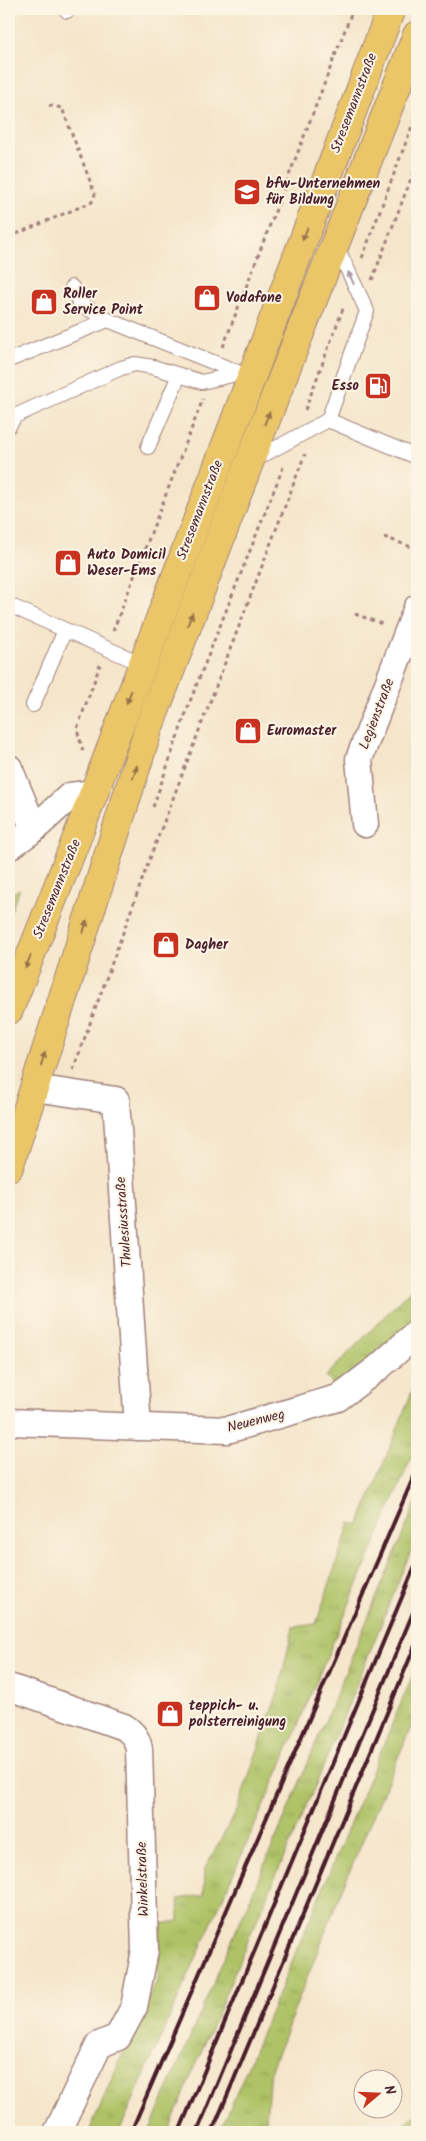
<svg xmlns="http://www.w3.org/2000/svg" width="426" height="2141" viewBox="0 0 426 2141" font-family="Kalam,sans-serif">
<defs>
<pattern id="grass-tufts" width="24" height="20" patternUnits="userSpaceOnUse" patternTransform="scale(1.25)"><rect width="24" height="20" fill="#afc266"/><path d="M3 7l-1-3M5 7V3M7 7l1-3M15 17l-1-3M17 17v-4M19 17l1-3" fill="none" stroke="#98a659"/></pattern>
</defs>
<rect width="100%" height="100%" fill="#fcf5e5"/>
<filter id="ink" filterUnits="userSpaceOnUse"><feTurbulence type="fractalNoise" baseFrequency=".02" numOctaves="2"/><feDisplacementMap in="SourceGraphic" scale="10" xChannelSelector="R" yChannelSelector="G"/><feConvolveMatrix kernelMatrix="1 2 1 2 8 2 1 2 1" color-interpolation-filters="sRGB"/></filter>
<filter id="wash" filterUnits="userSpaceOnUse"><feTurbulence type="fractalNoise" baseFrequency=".0096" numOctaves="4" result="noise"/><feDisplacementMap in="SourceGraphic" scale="20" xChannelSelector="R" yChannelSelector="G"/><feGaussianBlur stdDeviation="1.12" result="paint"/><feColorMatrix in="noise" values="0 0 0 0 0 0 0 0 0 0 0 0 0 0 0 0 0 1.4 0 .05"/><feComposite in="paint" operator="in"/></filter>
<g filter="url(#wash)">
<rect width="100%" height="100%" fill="#f5e5cb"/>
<g fill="url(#grass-tufts)" stroke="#7c7048">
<path d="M20,889L9,915V895Z"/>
<path d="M412,1288L417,1290V1321L338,1391L326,1376Z"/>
<path d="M417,1379V1444L274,1782L119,2132H89L129,2039L158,1978L159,1924L179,1921L178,1899L204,1895L205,1868L236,1812L279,1689L293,1627L316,1624L350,1523L359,1525Z"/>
<path d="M417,1500V1536L319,1777L248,1940L168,2132H149L286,1815Z"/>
<path d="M417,1665V1713L345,1882L270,2072L265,2132H220Z"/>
<path d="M417,2114V2132H393Z"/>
</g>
</g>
<g filter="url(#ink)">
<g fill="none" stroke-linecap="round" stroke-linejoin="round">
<g stroke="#a0827b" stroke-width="16">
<g id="service">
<path d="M66,9L67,11"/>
<path d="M72,287L80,304L108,320"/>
<path d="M9,360L108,320L240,373"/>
<path d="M328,420L417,457"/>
<path d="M9,426L15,416L121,368L135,364L153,367L202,382L240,373L251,376"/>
<path d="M148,447L179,375"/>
<path d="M252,461L328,420L367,311L336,245"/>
<path d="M9,605L142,664"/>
<path d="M33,705L65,630"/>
</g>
</g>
<g stroke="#a0827b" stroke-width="29">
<g id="minor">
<path d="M9,768L34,829"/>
<path d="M365,824L359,759L417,608"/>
<path d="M9,847L34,829L70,796L94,793"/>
<path d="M34,1088L116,1100L138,1427"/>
<path d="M9,1422L227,1430L338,1398L379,1367L417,1333"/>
<path d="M9,1687L124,1727C133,1733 137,1738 139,1749L145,1950L134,2007L118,2037L99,2045L57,2132"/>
</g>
</g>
<g stroke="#a0827b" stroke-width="30">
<g id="primary">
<path d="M9,1010L78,835L391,9"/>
<path d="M9,1167L149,727L249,463L417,35"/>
</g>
</g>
<g stroke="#a0827b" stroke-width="3" stroke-dasharray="4 4" stroke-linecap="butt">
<path d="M9,237L92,202L95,194L62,108L48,105"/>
<path d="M362,258L417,113"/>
<path d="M372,280L417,163"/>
<path d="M223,347L353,9"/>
<path d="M305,410L344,306"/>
<path d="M384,537L417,549"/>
<path d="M355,614L385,625"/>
<path d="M113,631L203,399"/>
<path d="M83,751L77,729L100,665"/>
<path d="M153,807L189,704L284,465"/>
<path d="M73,1070L149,861L305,454"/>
</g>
<use href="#service" stroke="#fff" stroke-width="14"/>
<use href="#minor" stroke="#fff" stroke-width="26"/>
<use href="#primary" stroke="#eac669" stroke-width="28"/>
<g stroke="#4a1f2b" stroke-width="4">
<path d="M131,2132L417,1469"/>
<path d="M179,2132L417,1561"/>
<path d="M197,2132L417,1603"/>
<path d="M212,2132L417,1641"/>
</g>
</g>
<defs><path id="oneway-solid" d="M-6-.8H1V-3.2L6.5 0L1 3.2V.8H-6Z" transform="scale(1.25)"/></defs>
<g fill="#9a724a">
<use href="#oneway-solid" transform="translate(305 234) rotate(111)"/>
<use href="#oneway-solid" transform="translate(267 418) rotate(-68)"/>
<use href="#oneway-solid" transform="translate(190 619) rotate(-69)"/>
<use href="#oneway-solid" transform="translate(129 697) rotate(111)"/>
<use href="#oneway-solid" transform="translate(135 772) rotate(-72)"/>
<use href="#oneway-solid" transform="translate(85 927) rotate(-72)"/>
<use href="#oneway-solid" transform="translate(28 962) rotate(112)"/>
<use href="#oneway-solid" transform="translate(43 1059) rotate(-72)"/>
</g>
<use fill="#ae9aa0" href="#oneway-solid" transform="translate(351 278) rotate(-115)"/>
</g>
<defs>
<g id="school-square" transform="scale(1.4375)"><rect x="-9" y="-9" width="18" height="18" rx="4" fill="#c8321e" stroke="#fcf5e5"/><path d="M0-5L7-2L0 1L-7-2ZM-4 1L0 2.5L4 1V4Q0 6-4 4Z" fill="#fff"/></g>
<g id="shop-square" transform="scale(1.4375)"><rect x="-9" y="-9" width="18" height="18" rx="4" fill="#c8321e" stroke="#fcf5e5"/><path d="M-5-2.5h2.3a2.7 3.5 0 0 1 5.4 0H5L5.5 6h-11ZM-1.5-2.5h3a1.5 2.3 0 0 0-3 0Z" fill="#fff"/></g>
<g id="fuel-square" transform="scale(1.4375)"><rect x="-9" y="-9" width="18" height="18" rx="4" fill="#c8321e" stroke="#fcf5e5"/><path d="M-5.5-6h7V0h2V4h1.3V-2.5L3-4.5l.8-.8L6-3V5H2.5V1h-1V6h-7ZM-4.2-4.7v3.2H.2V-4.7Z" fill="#fff"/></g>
</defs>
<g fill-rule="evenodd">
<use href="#school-square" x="247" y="192"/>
<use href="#shop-square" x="207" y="298"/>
<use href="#shop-square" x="44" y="302"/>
<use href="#fuel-square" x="378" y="386"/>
<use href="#shop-square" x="68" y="563"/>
<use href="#shop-square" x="248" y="731"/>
<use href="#shop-square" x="166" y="945"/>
<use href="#shop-square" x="170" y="1714"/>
</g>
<g text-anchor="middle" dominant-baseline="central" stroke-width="4" stroke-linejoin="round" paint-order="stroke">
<g font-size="14" fill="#4a1f2b" stroke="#fcf5e5">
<text transform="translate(354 103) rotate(-69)">Stresemannstraße</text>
<text transform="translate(200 510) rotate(-69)">Stresemannstraße</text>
<text transform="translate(377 714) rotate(-69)">Legienstraße</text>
<text transform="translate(57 889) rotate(-68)">Stresemannstraße</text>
<text transform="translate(124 1222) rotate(-94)">Thulesiusstraße</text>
<text transform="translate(256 1421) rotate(-14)">Neuenweg</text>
<text transform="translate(143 1879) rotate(-92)">Winkelstraße</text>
</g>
<g font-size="14" font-weight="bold" fill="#4a1f2b" stroke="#fcf5e5" text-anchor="start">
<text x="266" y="184">bfw-Unternehmen<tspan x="266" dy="16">für Bildung</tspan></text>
<text x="63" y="294">Roller<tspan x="63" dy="16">Service Point</tspan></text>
<text x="226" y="298">Vodafone</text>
<text x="359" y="386" text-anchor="end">Esso</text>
<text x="87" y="555">Auto Domicil<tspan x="87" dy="16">Weser-Ems</tspan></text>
<text x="267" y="731">Euromaster</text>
<text x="185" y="945">Dagher</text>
<text x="189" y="1706">teppich- u.<tspan x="189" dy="16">polsterreinigung</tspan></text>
</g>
</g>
<rect width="426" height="2141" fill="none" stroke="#fcf5e5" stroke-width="30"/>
<g transform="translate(378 2094) rotate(71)"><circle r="24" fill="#fcf5e5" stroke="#b59f9b"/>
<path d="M0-4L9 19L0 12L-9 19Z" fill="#c8321e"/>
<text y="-8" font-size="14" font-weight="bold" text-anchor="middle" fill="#4a1f2b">N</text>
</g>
</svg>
